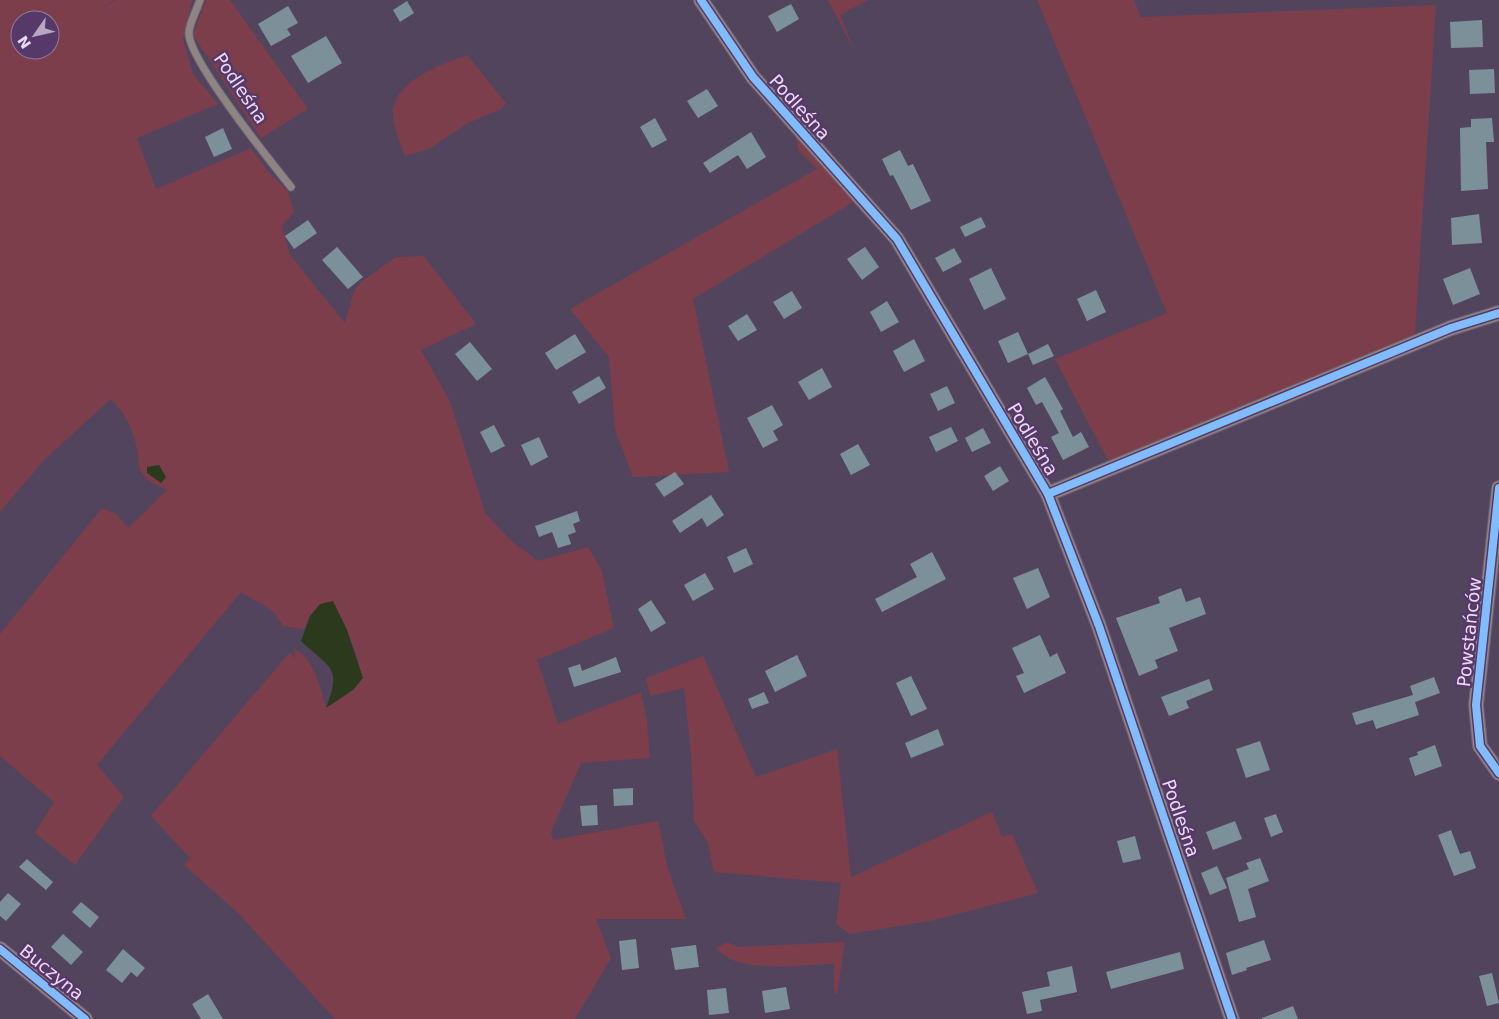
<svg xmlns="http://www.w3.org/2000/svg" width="1499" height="1019" viewBox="0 0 1499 1019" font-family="'DejaVu Sans',sans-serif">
<rect width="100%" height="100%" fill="#53445e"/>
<g fill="#7c3e4b" fill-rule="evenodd">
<path d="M0,0H114L102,9L116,0H192L183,39L193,74L218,104L137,138L156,189L251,148L268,172L288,191L294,212L282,226L290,255L345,323L354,291L361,282L396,257L424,256L476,324L421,350L450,401L485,513L509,539L538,561L588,547L601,569L614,628L537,660L558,724L641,692L647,721L650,758L581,763L551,832L553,840L658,821L667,866L686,919H596L611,958L575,1019H335L238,913L184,865L190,858L151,816L290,652L295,659L294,648C315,660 320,687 326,707L353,690L359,662L347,630L333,602L310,616L304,629L283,626L273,611L241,592L97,765L124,797L75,865L35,833L54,802L0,756V634L102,508L116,514L128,528L167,490C159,486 150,483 144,476C137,468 139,459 137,450C134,430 125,413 111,399L45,459L0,512ZM20,20H50V50H20Z"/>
<path d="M206,0H230L308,109L261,138L193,35Z"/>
<path d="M828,0H868L840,15L854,50Z"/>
<path d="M1037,0H1134L1141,17L1436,5L1415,334L1451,328L1109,462L1055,359L1167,313Z"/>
<path d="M467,55L506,103L501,109L468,123L429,149L405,156C400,144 394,128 393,115C393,80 441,65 467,55Z"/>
<path d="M795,135L831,164L860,198L693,299L729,472L633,477L615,429L609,357L570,309L817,169L799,151Z"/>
<path d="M703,656L756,777L837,749L851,877L992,812L1002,837L1012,834L1038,893L935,920L850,934L836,924L841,883L714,872L708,843L694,821L691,753L684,688L650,696L646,678Z"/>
<path d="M727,942L737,947L845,942L837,993L834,994V964C800,964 739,976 716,948Z"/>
</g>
<g fill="#2b391c">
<path d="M159,465L166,477L161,483L147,473V467Z"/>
<path d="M333,601L347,630L363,678L353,690L326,708C343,666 329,668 301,641L310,616L320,604Z"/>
</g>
<g fill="#7c909a">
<path d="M407,1L414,13L400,22L393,10Z"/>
<path d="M791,4L799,19L777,32L768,16Z"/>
<path d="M288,6L298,23L287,29L291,35L271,46L258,24Z"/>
<path d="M1482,20L1483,47L1451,48L1450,22Z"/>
<path d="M326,36L342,63L308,83L291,56Z"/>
<path d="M1494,69L1495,93L1470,94L1469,70Z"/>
<path d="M707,89L718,106L698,118L687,101Z"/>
<path d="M655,118L667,140L652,148L640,127Z"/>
<path d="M1492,118L1494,142H1486L1488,189L1461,191L1460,128L1471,127V119Z"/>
<path d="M223,128L232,149L214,157L205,137Z"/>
<path d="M751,132L766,157L747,169L738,155L710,173L703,163Z"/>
<path d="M900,150L908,166L913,164L931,201L911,210L893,175L890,176L882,159Z"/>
<path d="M1479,214L1482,243L1452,245L1451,218Z"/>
<path d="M981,217L986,227L965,237L960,227Z"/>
<path d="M308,220L317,233L294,249L285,236Z"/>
<path d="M337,247L363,277L348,289L322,260Z"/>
<path d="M865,247L879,267L862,280L847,259Z"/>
<path d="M954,248L962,262L943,272L935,258Z"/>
<path d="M991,268L1006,299L984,310L969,279Z"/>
<path d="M1470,268L1480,294L1453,305L1443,279Z"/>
<path d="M1096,290L1106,312L1087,321L1077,299Z"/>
<path d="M792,291L802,308L784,319L773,302Z"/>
<path d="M887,301L899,322L881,332L870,312Z"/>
<path d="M747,314L757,330L738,341L728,326Z"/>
<path d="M1018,332L1028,354L1008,363L998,341Z"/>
<path d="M575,334L586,352L556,370L545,353Z"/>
<path d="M914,339L925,361L904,372L893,351Z"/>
<path d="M470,342L492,369L477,381L455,354Z"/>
<path d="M1048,344L1054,356L1033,365L1028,354Z"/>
<path d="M822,368L832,387L809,400L798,382Z"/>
<path d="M599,376L606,388L579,404L572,392Z"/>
<path d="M1045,377L1063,409L1060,411L1073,437L1081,432L1089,447L1063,460L1051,437L1059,433L1042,402L1036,405L1027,388Z"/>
<path d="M947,386L955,403L938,411L930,394Z"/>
<path d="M772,405L783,425L773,431L778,440L763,448L747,418Z"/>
<path d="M494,425L505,446L491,453L480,432Z"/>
<path d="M951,427L958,441L936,452L929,437Z"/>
<path d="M983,428L991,443L972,452L965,438Z"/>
<path d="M539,437L548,457L531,466L521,445Z"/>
<path d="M858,444L870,465L851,475L840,454Z"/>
<path d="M1000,466L1009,481L993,491L984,476Z"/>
<path d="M675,472L684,484L664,497L655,484Z"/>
<path d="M711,495L724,515L707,527L702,518L680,533L672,521Z"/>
<path d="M577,511L580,521L573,524L576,532L568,535L571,544L558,548L552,532L539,537L535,526Z"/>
<path d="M746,548L753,564L734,573L727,557Z"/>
<path d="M932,552L946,579L882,612L875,599L917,577L910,564Z"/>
<path d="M1038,568L1050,597L1027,609L1013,578Z"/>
<path d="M705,573L714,589L693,601L684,585Z"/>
<path d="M1181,588L1186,602L1200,597L1206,614L1169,628L1178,651L1155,660L1158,668L1139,676L1116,618L1160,603L1158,597Z"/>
<path d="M651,600L666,623L651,632L638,609Z"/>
<path d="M1040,635L1050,657L1057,653L1066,673L1024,693L1016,676L1024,673L1012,648Z"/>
<path d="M797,655L807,676L775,692L765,671Z"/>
<path d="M616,657L621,672L574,687L568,668L580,664L582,671Z"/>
<path d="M911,676L927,709L911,716L896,683Z"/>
<path d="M1434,677L1440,693L1415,702L1419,715L1376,729L1373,720L1356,725L1352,713L1413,695L1410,686Z"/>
<path d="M1209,679L1213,690L1186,701L1189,708L1169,716L1161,697Z"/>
<path d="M764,692L769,703L752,709L748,699Z"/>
<path d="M938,729L944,745L911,758L905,743Z"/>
<path d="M1260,741L1270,770L1246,778L1236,749Z"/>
<path d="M1435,745L1442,766L1415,776L1409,758L1418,755L1417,752Z"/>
<path d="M633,788V805L614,806L613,789Z"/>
<path d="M597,805L598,825L582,826L580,806Z"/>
<path d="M1276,814L1283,832L1271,837L1264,818Z"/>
<path d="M1235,821L1242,839L1213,850L1206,832Z"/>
<path d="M1451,830L1460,854L1470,851L1476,868L1454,876L1438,835Z"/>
<path d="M1135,836L1141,859L1123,863L1117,841Z"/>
<path d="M1260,858L1269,881L1248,889L1256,917L1239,922L1226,878L1249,869L1246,863Z"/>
<path d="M27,859L53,882L46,890L19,867Z"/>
<path d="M1217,866L1227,888L1210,895L1201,873Z"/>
<path d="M8,893L21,904L6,921L0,916V902Z"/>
<path d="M81,902L99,917L90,928L72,912Z"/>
<path d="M63,934L83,952L71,965L51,947Z"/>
<path d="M636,939L639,968L622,970L619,941Z"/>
<path d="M1264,940L1271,960L1246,968L1247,970L1232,975L1226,953Z"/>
<path d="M696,945L699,967L675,970L671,948Z"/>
<path d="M123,949L145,968L137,977L131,972L122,983L106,970Z"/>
<path d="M1180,952L1184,969L1111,989L1106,972Z"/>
<path d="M1072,966L1077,992L1040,1000L1042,1011L1027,1014L1022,992L1050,986L1047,972Z"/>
<path d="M1492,973L1499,1003L1487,1006L1479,976Z"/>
<path d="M786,987L790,1009L765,1013L762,991Z"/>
<path d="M726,988L729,1013L709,1015L707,990Z"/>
<path d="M208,994L223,1019H201L192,1004Z"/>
<path d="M1293,1006L1298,1019H1262V1018Z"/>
</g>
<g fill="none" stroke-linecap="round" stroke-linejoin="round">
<g stroke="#6e6177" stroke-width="9">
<path id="service" d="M200,0C197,10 189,23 189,33C188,59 271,162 291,187"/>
</g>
<g stroke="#6e6177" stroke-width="16">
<g id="minor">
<path d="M701,0L753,77L897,239L1048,494L1099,626L1232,1019"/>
<path d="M1499,488L1476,705L1480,746L1499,773"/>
<path d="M1048,494L1451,328L1499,313"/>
<path d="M0,949L85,1019"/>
</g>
</g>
<use href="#service" stroke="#8e8583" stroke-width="7"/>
<use href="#minor" stroke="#8e8583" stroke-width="14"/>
<g stroke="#563968" stroke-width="11">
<g id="cycleway">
<path d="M701,0L753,77L897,239L1048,494L1099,626L1232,1019"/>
<path d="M1499,488L1476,705L1480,746L1499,773"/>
<path d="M1048,494L1451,328L1499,313"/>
<path d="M0,949L85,1019"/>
</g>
</g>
<use href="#cycleway" stroke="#80bcff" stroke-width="8"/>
</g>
<g text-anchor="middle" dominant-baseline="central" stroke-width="5" stroke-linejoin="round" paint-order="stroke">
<g font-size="18" fill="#ebdaf7" stroke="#563968">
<text transform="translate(241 88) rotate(56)">Podleśna</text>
<text transform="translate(800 107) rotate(48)">Podleśna</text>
<text transform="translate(1033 439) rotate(59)">Podleśna</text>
<text transform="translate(1469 632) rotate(-84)">Powstańców</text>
<text transform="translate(1181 818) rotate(71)">Podleśna</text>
<text transform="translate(52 972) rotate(39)">Buczyna</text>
</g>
</g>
<g transform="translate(35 35) rotate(236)"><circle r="24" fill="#563968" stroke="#9279a1"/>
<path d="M0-4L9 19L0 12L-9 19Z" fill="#b6a6c1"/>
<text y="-8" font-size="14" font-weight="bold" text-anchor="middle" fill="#ebdaf7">N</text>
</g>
</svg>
